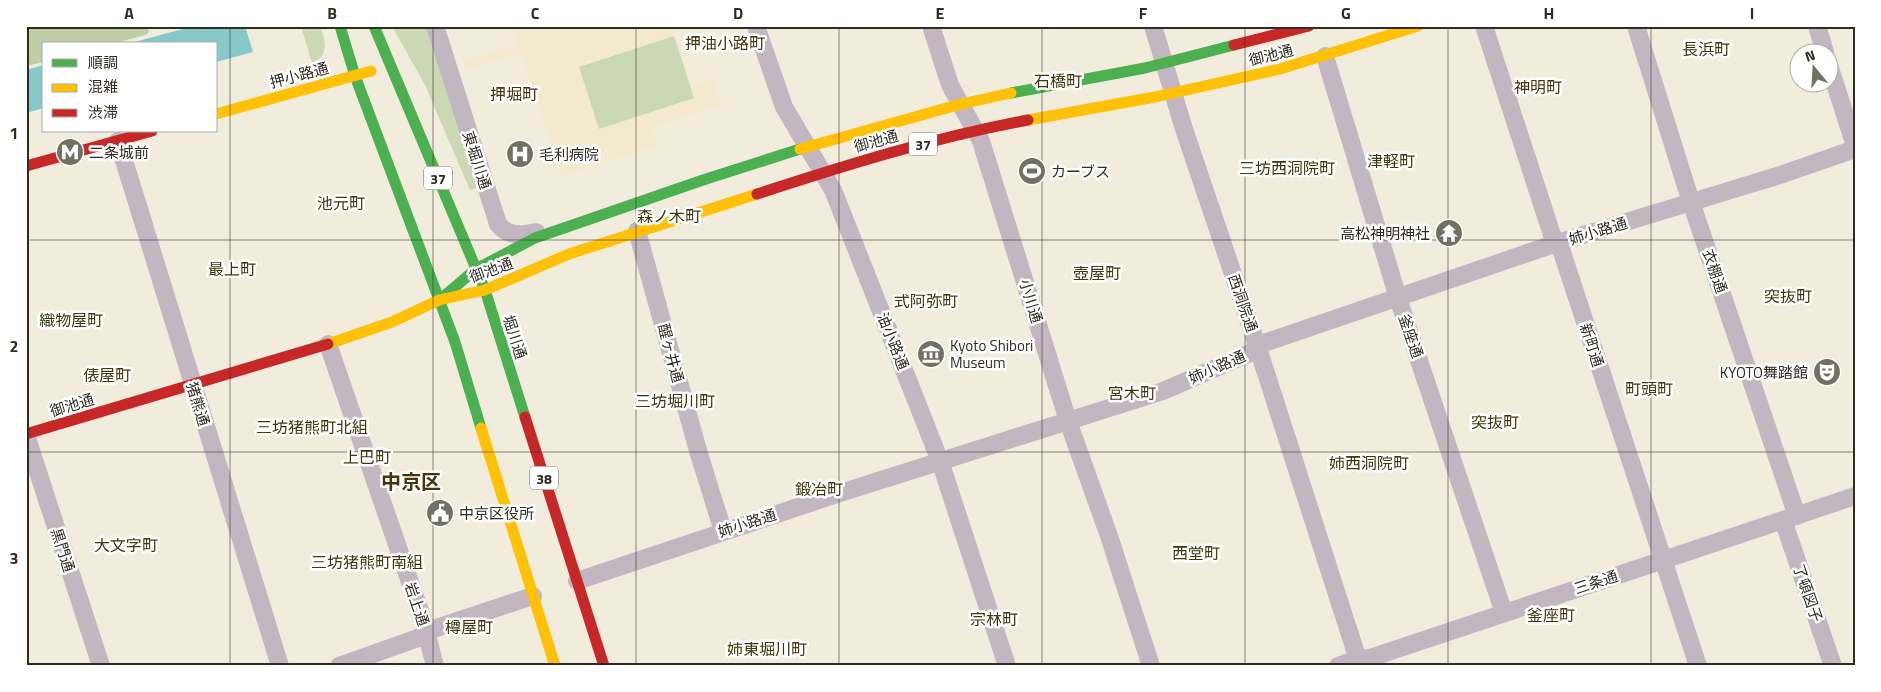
<svg xmlns="http://www.w3.org/2000/svg" width="1881" height="692" viewBox="0 0 1881 692" font-family="'Titillium Web','Noto Sans JP',sans-serif">
<rect width="100%" height="100%" fill="#f2ecdc"/>
<path fill="#f4ead0" d="M513,26H692L675,32L692,85L714,78L722,105L652,127L657,146L562,176L521,53L466,70L463,62L518,44Z"/>
<g fill="#cad8b4">
<path d="M301,26H320C325,40 330,56 312,63Z"/>
<path d="M392,26H428L478,188L470,190L425,85Z"/>
<path d="M674,36L694,98L599,129L579,67Z"/>
</g>
<path fill="#becea6" d="M32,26H147L149,32L146,35L112,44H44V62L26,66V28Z"/>
<g fill="#87c8ca">
<path d="M194,26H245L253,52L216,62V44H127Z"/>
<path d="M44,65V108L26,113V70Z"/>
</g>
<g fill="none" stroke-linecap="round" stroke-linejoin="round">
<g stroke="#c2b7c1" stroke-width="18">
<path d="M435,26L498,224C508,237 521,235 536,232"/>
<path d="M756,26L784,107L833,190L940,461L1007,666"/>
<path d="M931,26L950,85L981,141L1068,421L1109,536L1151,666"/>
<path d="M1153,26L1184,129L1258,348L1360,666"/>
<path d="M1484,26L1553,238L1561,249L1698,666"/>
<path d="M1636,26L1691,202L1797,516"/>
<path d="M1817,26L1825,52"/>
<path d="M1325,56L1398,298L1504,613"/>
<path d="M1828,62L1855,146"/>
<path d="M118,141L280,666"/>
<path d="M637,231L699,454L723,531"/>
<path d="M328,344L424,623L435,666"/>
<path d="M26,435L101,666"/>
<path d="M1783,520L1833,666"/>
<path d="M577,581L837,494L1163,391L1250,353L1264,343L1557,243L1777,176L1855,149"/>
<path d="M339,666L418,638L427,631L533,596"/>
<path d="M1338,666L1357,659L1370,658L1855,496"/>
</g>
<g stroke="#4caf50" stroke-width="11">
<path d="M340,26L355,76L455,342L481,428"/>
<path d="M374,26L485,290L525,417"/>
<path d="M1011,93L1145,68L1234,45"/>
<path d="M442,298L476,269L535,238L703,180L800,149"/>
</g>
<g stroke="#ffc107" stroke-width="11">
<path d="M216,114L371,71"/>
<path d="M1028,120L1155,97L1280,69L1418,26"/>
<path d="M800,149L961,104L1011,93"/>
<path d="M439,300L485,290L569,254L757,194"/>
<path d="M328,344L392,322L439,300"/>
<path d="M481,428L555,666"/>
</g>
<g stroke="#c62828" stroke-width="11">
<path d="M1234,45L1309,26"/>
<path d="M26,166L152,131"/>
<path d="M757,194C846,165 936,137 1028,120"/>
<path d="M525,417L604,666"/>
<path d="M26,434L328,344"/>
</g>
</g>
<path fill="none" stroke="#302c22" stroke-width="1" stroke-opacity="0.55" d="M230,26V666M433,26V666M636,26V666M839,26V666M1042,26V666M1245,26V666M1448,26V666M1651,26V666M26,240H1855M26,452H1855"/>
<defs>
<g id="metro-disc" transform="scale(1.4375)"><circle r="9.5" fill="#746f63" stroke="#fff"/><path d="M-5.5 5V-5H-3L0 0L3-5H5.5V5H3V-.5L0 4L-3-.5V5Z" fill="#fff"/></g>
<g id="hospital-disc" transform="scale(1.4375)"><circle r="9.5" fill="#746f63" stroke="#fff"/><path d="M-5-5h3v3.5h4V-5h3V5h-3V1.5h-4V5h-3Z" fill="#fff"/></g>
<g id="stadium-disc" transform="scale(1.4375)"><circle r="9.5" fill="#746f63" stroke="#fff"/><path d="M0-5a6.5 5 0 1 0 0 10a6.5 5 0 1 0 0-10ZM-3.5-1.8h7v3.6h-7Z" fill="#fff"/></g>
<g id="temple-disc" transform="scale(1.4375)"><circle r="9.5" fill="#746f63" stroke="#fff"/><path d="M0-6L5-2H3V0L6.5 2.5H4V6H1.5V3h-3V6H-4V2.5H-6.5L-3 0V-2H-5Z" fill="#fff"/></g>
<g id="museum-disc" transform="scale(1.4375)"><circle r="9.5" fill="#746f63" stroke="#fff"/><path d="M0-6L6-3V-2H-6V-3ZM-5-1h2V3h-2ZM-1-1h2V3h-2ZM3-1h2V3H3ZM-6 4H6V6H-6Z" fill="#fff"/></g>
<g id="theatre-disc" transform="scale(1.4375)"><circle r="9.5" fill="#746f63" stroke="#fff"/><path d="M-5-5.5Q0-4 5-5.5V0Q5 5 0 6Q-5 5-5 0ZM-3.3-2.5H-1v1.5H-3.3ZM1-2.5H3.3v1.5H1ZM-2.8 1Q0 5.5 2.8 1Z" fill="#fff"/></g>
<g id="civic-disc" transform="scale(1.4375)"><circle r="9.5" fill="#746f63" stroke="#fff"/><path d="M-.6-6.5H3V-4.5H.6V-3L4-1V1h2V6H-6V1h2V-1L-.6-3ZM-1.2 2.5V6h2.4V2.5Z" fill="#fff"/></g>
</defs>
<g fill-rule="evenodd">
<use href="#metro-disc" x="70" y="152"/>
<use href="#hospital-disc" x="520" y="154"/>
<use href="#stadium-disc" x="1032" y="171"/>
<use href="#temple-disc" x="1449" y="233"/>
<use href="#museum-disc" x="931" y="354"/>
<use href="#theatre-disc" x="1827" y="372"/>
<use href="#civic-disc" x="440" y="513"/>
</g>
<g text-anchor="middle" dominant-baseline="central" stroke-width="5" stroke-linejoin="round" paint-order="stroke">
<g fill="#fff" stroke="#6e6b64" stroke-width="1">
<rect x="909" y="132.5" width="28" height="23" rx="4"/>
<rect x="424" y="166.5" width="28" height="23" rx="4"/>
<rect x="530" y="466.5" width="28" height="23" rx="4"/>
</g>
<g font-size="14" font-weight="bold" fill="#302c22">
<text x="923" y="144">37</text>
<text x="438" y="178">37</text>
<text x="544" y="478">38</text>
</g>
<g font-size="15" fill="#302c22" stroke="#fff">
<text transform="translate(1271 55) rotate(-14)">御池通</text>
<text transform="translate(299 75) rotate(-15)">押小路通</text>
<text transform="translate(876 141) rotate(-15)">御池通</text>
<text transform="translate(477 160) rotate(72)">東堀川通</text>
<text transform="translate(1598 231) rotate(-17)">姉小路通</text>
<text transform="translate(491 270) rotate(-20)">御池通</text>
<text transform="translate(1715 271) rotate(71)">衣棚通</text>
<text transform="translate(1031 301) rotate(73)">小川通</text>
<text transform="translate(1243 303) rotate(71)">西洞院通</text>
<text transform="translate(1411 336) rotate(71)">釜座通</text>
<text transform="translate(515 337) rotate(72)">堀川通</text>
<text transform="translate(893 341) rotate(68)">油小路通</text>
<text transform="translate(1592 345) rotate(72)">新町通</text>
<text transform="translate(671 353) rotate(75)">醒ヶ井通</text>
<text transform="translate(1217 367) rotate(-24)">姉小路通</text>
<text transform="translate(198 404) rotate(73)">猪熊通</text>
<text transform="translate(72 405) rotate(-17)">御池通</text>
<text transform="translate(747 523) rotate(-18)">姉小路通</text>
<text transform="translate(63 550) rotate(72)">黒門通</text>
<text transform="translate(1596 582) rotate(-18)">三条通</text>
<text transform="translate(1808 593) rotate(71)">了頓図子</text>
<text transform="translate(417 604) rotate(71)">岩上通</text>
</g>
<g font-size="15" fill="#302c22" stroke="#fff" text-anchor="start">
<text x="89" y="152">二条城前</text>
<text x="539" y="154">毛利病院</text>
<text x="1051" y="171">カーブス</text>
<text x="1430" y="233" text-anchor="end">高松神明神社</text>
<text x="950" y="345">Kyoto Shibori<tspan x="950" dy="17">Museum</tspan></text>
<text x="1808" y="372" text-anchor="end">KYOTO舞踏館</text>
<text x="459" y="513">中京区役所</text>
</g>
<g font-size="16" fill="#45350c" stroke="#fff">
<text x="725" y="43">押油小路町</text>
<text x="1706" y="49">長浜町</text>
<text x="1058" y="81">石橋町</text>
<text x="1538" y="87">神明町</text>
<text x="514" y="94">押堀町</text>
<text x="1391" y="161">津軽町</text>
<text x="1287" y="168">三坊西洞院町</text>
<text x="341" y="203">池元町</text>
<text x="669" y="216">森ノ木町</text>
<text x="232" y="269">最上町</text>
<text x="1097" y="273">壺屋町</text>
<text x="1788" y="296">突抜町</text>
<text x="926" y="301">式阿弥町</text>
<text x="71" y="320">織物屋町</text>
<text x="107" y="375">俵屋町</text>
<text x="1649" y="389">町頭町</text>
<text x="1132" y="393">宮木町</text>
<text x="675" y="401">三坊堀川町</text>
<text x="1495" y="422">突抜町</text>
<text x="312" y="427">三坊猪熊町北組</text>
<text x="367" y="457">上巴町</text>
<text x="1369" y="463">姉西洞院町</text>
<text x="819" y="489">鍛冶町</text>
<text x="126" y="545">大文字町</text>
<text x="1196" y="553">西堂町</text>
<text x="367" y="562">三坊猪熊町南組</text>
<text x="1551" y="615">釜座町</text>
<text x="994" y="619">宗林町</text>
<text x="469" y="627">樽屋町</text>
<text x="767" y="649">姉東堀川町</text>
</g>
<g font-size="20" font-weight="bold" fill="#45350c" stroke="#fff">
<text x="411" y="481">中京区</text>
</g>
</g>
<rect width="1881" height="692" fill="none" stroke="#ffffff" stroke-width="55"/>
<rect x="42" y="42" width="175" height="90" fill="#ffffff" stroke="#acaba7"/>
<rect x="52" y="59" width="25" height="8" fill="#4caf50" stroke="#acaba7"/>
<text x="88" y="68" font-size="15" fill="#302c22">順調</text>
<rect x="52" y="84" width="25" height="8" fill="#ffc107" stroke="#acaba7"/>
<text x="88" y="92" font-size="15" fill="#302c22">混雑</text>
<rect x="52" y="109" width="25" height="8" fill="#c62828" stroke="#acaba7"/>
<text x="88" y="118" font-size="15" fill="#302c22">渋滞</text>
<g transform="translate(1814 68) rotate(342)"><circle r="24" fill="#ffffff" stroke="#acaba7"/>
<path d="M0-4L9 19L0 12L-9 19Z" fill="#746f63"/>
<text y="-8" font-size="14" font-weight="bold" text-anchor="middle" fill="#302c22">N</text>
</g>
<rect x="28" y="28" width="1826" height="636" fill="none" stroke="#302c22" stroke-width="2"/>
<g font-size="16" text-anchor="middle" font-weight="bold" fill="#302c22">
<text x="129" y="19">A</text>
<text x="332" y="19">B</text>
<text x="535" y="19">C</text>
<text x="738" y="19">D</text>
<text x="940" y="19">E</text>
<text x="1143" y="19">F</text>
<text x="1346" y="19">G</text>
<text x="1549" y="19">H</text>
<text x="1752" y="19">I</text>
<text x="14" y="139">1</text>
<text x="14" y="352">2</text>
<text x="14" y="564">3</text>
</g>
</svg>
